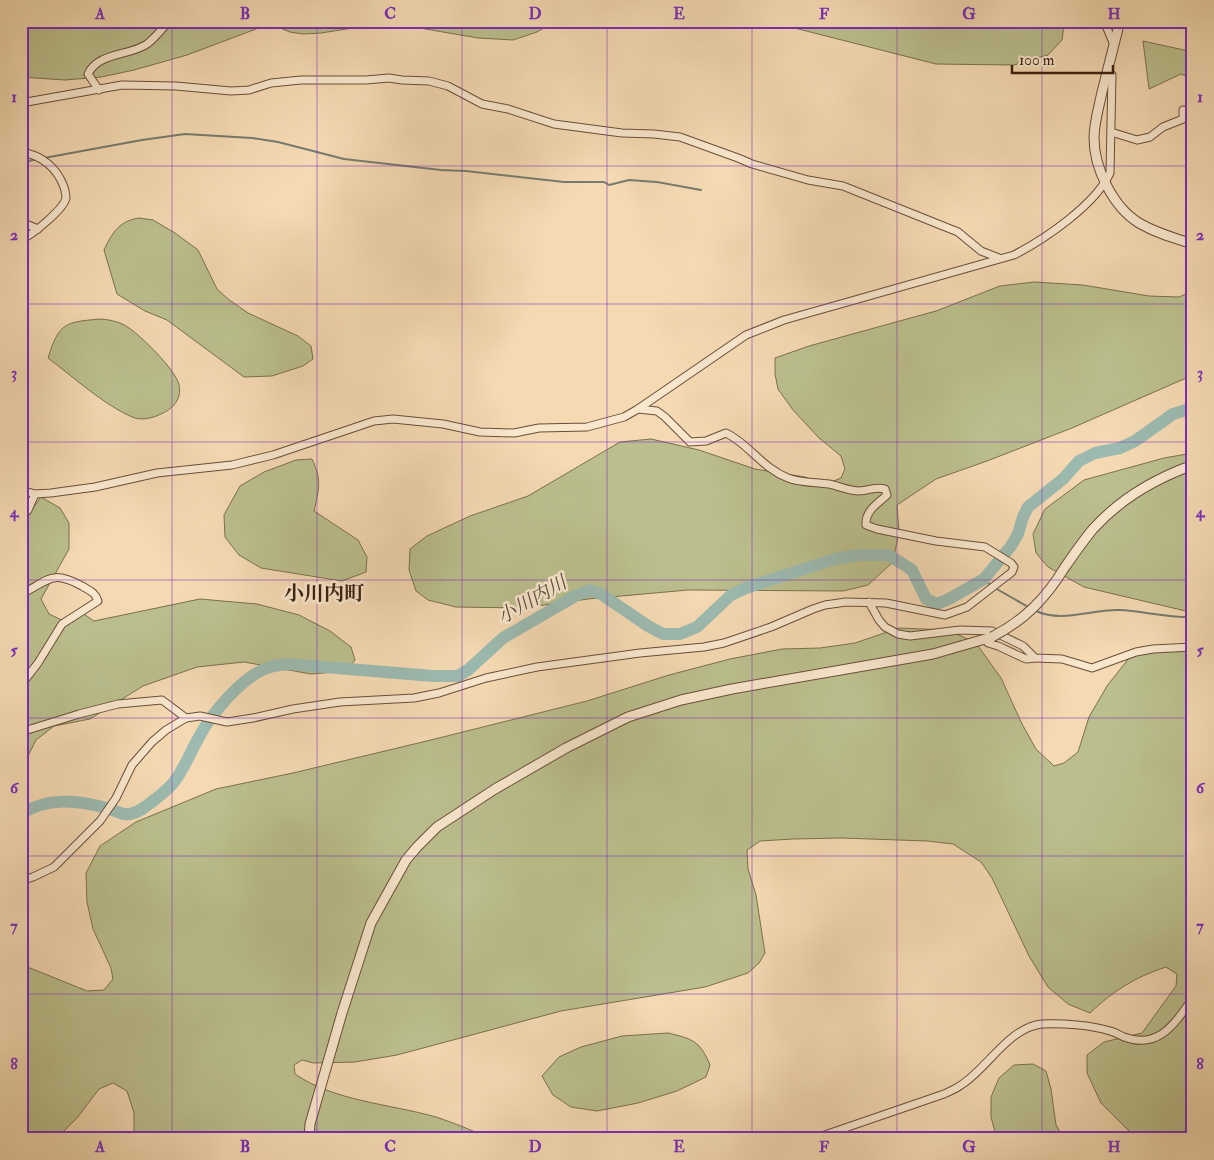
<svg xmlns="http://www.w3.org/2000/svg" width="1214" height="1160" viewBox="0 0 1214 1160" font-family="'IM FELL Double Pica','Noto Serif JP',serif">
<rect width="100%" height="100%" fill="#f4d9b2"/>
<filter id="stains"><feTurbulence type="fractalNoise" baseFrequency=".004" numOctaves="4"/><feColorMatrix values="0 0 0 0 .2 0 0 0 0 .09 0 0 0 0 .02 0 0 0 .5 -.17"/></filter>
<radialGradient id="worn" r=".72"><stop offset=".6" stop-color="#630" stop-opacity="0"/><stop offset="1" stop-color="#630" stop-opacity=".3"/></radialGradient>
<g fill="#bbbf8d" stroke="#7b704e">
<path d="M21,21H556L537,32L513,40L478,38L402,25L353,28L321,33L303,34L290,32L278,27L264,26L187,55L134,70L101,77L65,80L21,77Z"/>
<path d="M767,21H1061L1064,25L1062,40L1048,55L1014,65L936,64Z"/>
<path d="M1143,41L1193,52V79L1181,74L1149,89Z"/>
<path d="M139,218L153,220L175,233L198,250L217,289L228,299L248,313L298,336L311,346L313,359L303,366L272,376L244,377L167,320L145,311L117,294L104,250C112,233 119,221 139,218Z"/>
<path d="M1034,282L1083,285L1149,296L1179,297L1193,291V375L1072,428L987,461L936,479L897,505L899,531L893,562L868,585L843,591L688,590L588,599L522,608L456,607L428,600L416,591L409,570L410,549L427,536L470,516L528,496L620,442L651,439L699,450L755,469L805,477L827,484L841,478L845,469L841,456L819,438L793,410L778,389L775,374V358L809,346L936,311L1000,286Z"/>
<path d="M101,319C111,320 121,322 129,328C142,337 176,370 179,385C182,399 173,409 161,414C153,418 141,421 132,417C104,405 72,376 48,358C59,322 66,322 101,319Z"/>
<path d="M1193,453V615L1190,612L1084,587L1048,567L1036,553L1033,534L1045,509L1084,480L1164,458Z"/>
<path d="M312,459C322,480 319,489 314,511L358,540L367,557L366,572L342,581L261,568L239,555L225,537L224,515L240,486L264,472L296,460Z"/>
<path d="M41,497L60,508L69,523V549L41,599L49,614L68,623L81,612L94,621L200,599L257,604L299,615L330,631L351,647L355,660L348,668L335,672L311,674L244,662L197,667L143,686L90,719L54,726L36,740L24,764L21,779V525Z"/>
<path d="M899,628L948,630L976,643L1001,678L1022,724L1036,749L1054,766L1064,763L1078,752L1089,717L1107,686L1129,658L1147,650L1176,648L1193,642V1139H1137L1101,1103L1087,1073V1055L1104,1042L1142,1033L1176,986L1177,974L1166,967C1135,977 1113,991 1090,1013L1068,1004L1048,987L1029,956L992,878L981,862L953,844L927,841L841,838L793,839L760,841L747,850L748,869L756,895L765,953L759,963L748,973L705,987L561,1011L397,1055L355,1062L314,1063L302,1060L294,1065L295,1074C334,1101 390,1104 436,1117C454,1123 472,1130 490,1139H134V1113L127,1091L113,1083L99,1089L77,1118L56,1139H21V968H30L87,991L104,990L113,979L111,968L93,929L87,902L86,873L100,846L136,822L216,789L293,773L435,739L587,701L669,675L730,659L782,649L820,648L855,643Z"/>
<path d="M668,1033C693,1039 700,1041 710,1065L706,1077L677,1091L638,1103L597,1111L571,1107L553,1095L542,1076L559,1057L581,1047L622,1036Z"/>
<path d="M1033,1064L1046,1071L1051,1089L1056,1125L1064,1139H997L991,1117V1097L999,1078L1014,1065Z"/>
</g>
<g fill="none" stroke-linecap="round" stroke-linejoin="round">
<g stroke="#757c70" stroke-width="2">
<path d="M44,158L142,140L185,134L252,138L278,142L344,159L441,170L466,171L564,182H604L609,185L629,180L657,182L701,190"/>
<path d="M21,163L37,159"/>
<path d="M984,579L991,586"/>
<path d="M995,588L1030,608"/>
<path d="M1034,610C1062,624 1090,609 1119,610C1143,611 1168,618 1193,617"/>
</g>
<path stroke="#9cbab0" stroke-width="12" d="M21,814C47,797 77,800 106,808C112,809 118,813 124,814C129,815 137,812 142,809C152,802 166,792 174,782C184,769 190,753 198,739C210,715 243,675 270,667C276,665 282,665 288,664L433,676H458L468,670L503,638L577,595L590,590L601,594L648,626L663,634H680L697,627L731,595L746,588L835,559L859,555H888L903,564L912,570L926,599L937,604L949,599L984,579L1011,546L1018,534L1023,517L1028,507L1063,479L1079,461L1095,453L1120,448L1135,441L1173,414L1193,408"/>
<g stroke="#694e38" stroke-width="9">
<g id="minor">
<path d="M1104,21L1114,45"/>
<path d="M99,90L88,74C98,52 130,56 147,44C155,38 162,29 169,21"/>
<path d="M21,103L122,85L176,86L231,91L249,90L271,83L301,80H366L389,78L402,80L429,81L448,86L482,104L508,109L554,124L622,133L654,134L680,137L738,158L752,164L808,180L843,186L958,232L981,251L999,258"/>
<path d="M1111,132L1137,140L1150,137L1163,127L1183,119V110"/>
<path d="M21,152C42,155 57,168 64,187C65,191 66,194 66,198C64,209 32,235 21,240"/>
<path d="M21,222L38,229"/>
<path d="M21,490L35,494L51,493L95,487L157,473L232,465L273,455L374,421L393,419L443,424L480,432L514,433L539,428L587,427L624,417L638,409L746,335L784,320L1014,255C1045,239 1095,205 1110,173L1112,75L1107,73"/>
<path d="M21,518L28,510L35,494"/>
<path d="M21,594C49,581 50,569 82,586C90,591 95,592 98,601L62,624L38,663L21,685"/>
<path d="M869,602L879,620L885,627L898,634L910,636L960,630L992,631L1023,646L1035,658L1062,659L1092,668L1136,652L1153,649L1193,647"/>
<path d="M985,639L988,643L998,646L1026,659L1035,658"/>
<path d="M21,732L79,714L118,704L162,700L186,718"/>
<path d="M21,881L33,877L54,867L100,821L116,798L132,765L152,742L166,730L186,718L200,716L227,722L253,718L293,709L340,702L414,698L439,693L486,678L537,667L640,653L704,647L724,643L771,627L813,609L825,605L846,602L886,603L945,615L967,607L1012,572L1014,567L1011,563L985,547L936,541L877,529L866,525C865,511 877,504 887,495L885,489C875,486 869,491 859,491C849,491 839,486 829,484C815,482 801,483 788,478C762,468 749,444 726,433L706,441L690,442L665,417L657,411L638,409"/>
<path d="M813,1139L944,1094C950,1091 956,1089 961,1085C987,1069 1009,1027 1042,1024C1062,1023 1091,1025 1110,1031C1115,1032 1119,1035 1124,1037C1159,1050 1175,1023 1193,998"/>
</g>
</g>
<g stroke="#694e38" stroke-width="11">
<g id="tertiary">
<path d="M1120,21C1114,45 1108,69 1102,92C1099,107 1094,123 1094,138C1094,168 1113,207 1139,223C1156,233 1174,238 1193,244"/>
<path d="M1065,567C1074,554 1083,541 1093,529C1121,498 1154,479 1193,465"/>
<path d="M309,1139L310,1124L342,1013L371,923L406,860L417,847L437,827L495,789L566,748L628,717L681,700L732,689L933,654L992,637"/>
</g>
</g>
<use href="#minor" stroke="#f8e6cd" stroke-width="7"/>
<use href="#tertiary" stroke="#f8e6cd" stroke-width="9"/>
<g stroke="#694e38" stroke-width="11" stroke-linecap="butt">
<path id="tertiary-bridge" d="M992,637C1025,620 1046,598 1065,567"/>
</g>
<use href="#tertiary-bridge" stroke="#f8e6cd" stroke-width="9"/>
</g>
<path fill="none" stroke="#7b2cbf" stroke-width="1" stroke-opacity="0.55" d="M172,21V1139M317,21V1139M462,21V1139M607,21V1139M752,21V1139M897,21V1139M1042,21V1139M21,166H1193M21,304H1193M21,442H1193M21,580H1193M21,718H1193M21,856H1193M21,994H1193"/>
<g text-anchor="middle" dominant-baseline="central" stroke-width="5" stroke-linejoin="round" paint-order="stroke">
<g font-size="19" font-style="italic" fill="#584e3f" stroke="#f8e6cd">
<text transform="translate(532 600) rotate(-30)">小川内川</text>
</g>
<g font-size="20" font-weight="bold" fill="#3b200f" stroke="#f8e6cd">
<text x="324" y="593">小川内町</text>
</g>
</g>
<rect width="1214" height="1160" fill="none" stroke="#f4d9b2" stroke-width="55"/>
<path d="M1012 65v8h101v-8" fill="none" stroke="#3b200f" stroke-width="2.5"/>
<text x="1019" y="65" font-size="15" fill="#3b200f" stroke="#f8e6cd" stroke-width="4" paint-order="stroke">100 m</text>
<rect x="28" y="28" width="1158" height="1104" fill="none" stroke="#7b2cbf" stroke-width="2"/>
<g font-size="16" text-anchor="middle" font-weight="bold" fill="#7b2cbf">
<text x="100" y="19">A</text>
<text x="245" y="19">B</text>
<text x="390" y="19">C</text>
<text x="535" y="19">D</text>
<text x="679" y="19">E</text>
<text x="824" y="19">F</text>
<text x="969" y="19">G</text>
<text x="1114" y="19">H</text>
<text x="14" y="102">1</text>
<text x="1200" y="102">1</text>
<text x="14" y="240">2</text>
<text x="1200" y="240">2</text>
<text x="14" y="378">3</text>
<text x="1200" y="378">3</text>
<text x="14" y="517">4</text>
<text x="1200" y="517">4</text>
<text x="14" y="655">5</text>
<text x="1200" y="655">5</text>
<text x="14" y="793">6</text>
<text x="1200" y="793">6</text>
<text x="14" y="931">7</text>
<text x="1200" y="931">7</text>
<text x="14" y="1069">8</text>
<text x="1200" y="1069">8</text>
<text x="100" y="1152">A</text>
<text x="245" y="1152">B</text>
<text x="390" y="1152">C</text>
<text x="535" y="1152">D</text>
<text x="679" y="1152">E</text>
<text x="824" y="1152">F</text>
<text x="969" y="1152">G</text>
<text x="1114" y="1152">H</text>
</g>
<rect width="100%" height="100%" filter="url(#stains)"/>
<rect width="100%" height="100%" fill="url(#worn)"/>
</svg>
